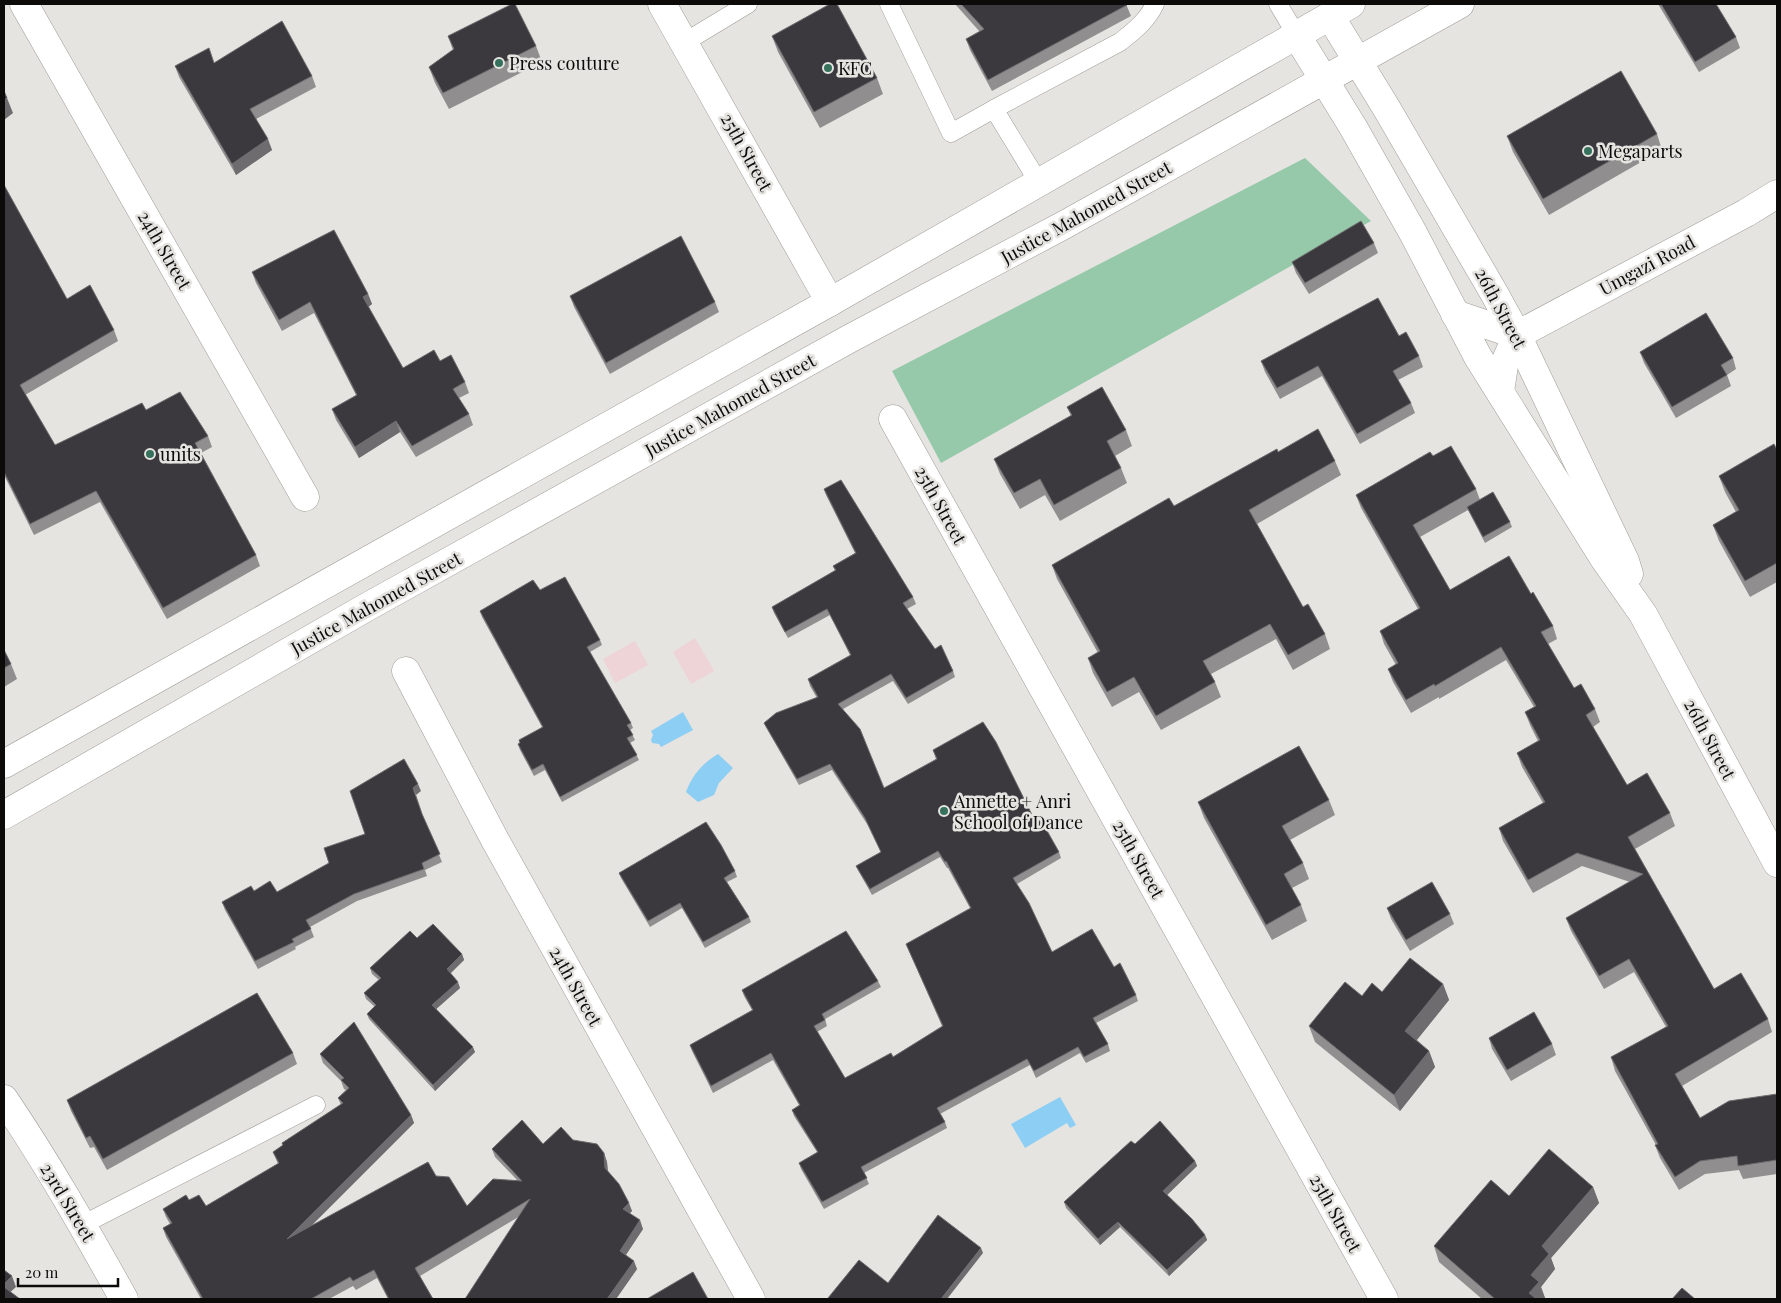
<svg xmlns="http://www.w3.org/2000/svg" width="1781" height="1303" viewBox="0 0 1781 1303" font-family="'Playfair Display',serif">
<rect width="100%" height="100%" fill="#e6e4e0"/>
<g fill="#eed3d7">
<path d="M695,638L714,671L691,684L673,652Z"/>
<path d="M635,641L648,665L615,683L603,659Z"/>
</g>
<path fill="#95c9aa" d="M1305,158L1371,221L941,463L892,371Z"/>
<g fill="#8dcef4">
<path d="M683,712L693,730L661,747L659,744L652,743L651,740L653,735L651,731Z"/>
<path d="M718,754L733,768L719,783L714,795L698,802L686,792C692,775 703,763 718,754Z"/>
<path d="M1060,1097L1076,1125L1070,1128L1067,1123L1025,1148L1011,1124Z"/>
</g>
<g fill="none" stroke-linecap="round" stroke-linejoin="round">
<g stroke="#9e9c98" stroke-width="19">
<g id="service">
<path d="M889,4L951,133L994,109L1039,183"/>
<path d="M1278,4L1297,36"/>
<path d="M685,42L748,4"/>
<path d="M994,109L1120,42C1134,31 1147,21 1155,4"/>
<path d="M82,1225L316,1105"/>
</g>
</g>
<g stroke="#9e9c98" stroke-width="29">
<g id="minor">
<path d="M24,4L305,497"/>
<path d="M662,4L830,302"/>
<path d="M1330,16L1387,109L1494,293L1517,335L1625,561L1629,574"/>
<path d="M1297,36L1353,127L1412,231L1478,357L1605,560L1643,614L1777,863"/>
<path d="M1455,314L1517,335"/>
<path d="M1500,391L1504,365L1517,335L1746,213L1777,194"/>
<path d="M893,419L1384,1299"/>
<path d="M406,671L495,840L751,1299"/>
<path d="M4,1099C48,1164 86,1231 124,1299"/>
</g>
</g>
<g stroke="#9e9c98" stroke-width="29">
<g id="secondary">
<path d="M4,764L830,302L1351,4"/>
<path d="M4,815L367,607L849,339L1064,225L1460,4"/>
</g>
</g>
<use href="#service" stroke="#fff" stroke-width="18"/>
<use href="#minor" stroke="#fff" stroke-width="28"/>
<use href="#secondary" stroke="#fff" stroke-width="28"/>
</g>
<g fill="#908e8e">
<path d="M955,4H1126L1131,16L992,91L970,50L966,39L980,32Z"/>
<path d="M1658,4H1716L1736,37L1740,48L1699,72Z"/>
<path d="M448,36L536,46L542,62L449,109L435,83L429,67L453,50Z"/>
<path d="M772,36L877,78L883,94L820,128L778,52Z"/>
<path d="M214,63L312,76L316,87L256,119L272,150L236,175L179,77L175,66Z"/>
<path d="M1657,134L1662,150L1549,215L1513,152L1507,136Z"/>
<path d="M4,185L67,299L114,330L118,341L25,395L55,445L146,410L208,436L212,447L201,453L256,555L260,566L167,619L100,502L34,535L4,475Z"/>
<path d="M1374,243L1378,253L1309,294L1296,273L1292,262Z"/>
<path d="M252,272L368,294L372,304L368,307L403,368L440,361L465,382L469,393L459,398L469,414L473,425L416,457L400,432L359,458L336,420L332,409L356,395L314,313L282,331L256,283Z"/>
<path d="M570,296L715,302L719,312L610,374L574,307Z"/>
<path d="M1399,336L1419,356L1423,367L1398,380L1411,403L1415,413L1360,444L1322,376L1280,399L1265,372L1261,361Z"/>
<path d="M1640,352L1733,358L1736,369L1727,375L1731,386L1676,418L1644,363Z"/>
<path d="M1067,407L1126,430L1132,446L1115,456L1121,468L1127,483L1060,521L1045,495L1020,509L1000,474L994,459L1071,416Z"/>
<path d="M1777,450V582L1750,597L1719,541L1713,525L1736,512L1725,492L1719,476Z"/>
<path d="M1278,452L1335,461L1341,475L1257,524L1303,607L1325,634L1330,649L1293,670L1276,639L1211,674L1215,682L1221,697L1161,730L1139,692L1112,707L1093,673L1088,658L1098,653L1057,579L1052,565L1174,506Z"/>
<path d="M1433,456L1476,489L1480,500L1510,522L1512,527L1485,543L1468,510L1420,537L1450,590L1531,594L1553,626L1557,639L1548,644L1574,688L1595,709L1600,722L1593,727L1627,785L1670,813L1675,826L1635,849L1714,989L1768,1019L1772,1032L1682,1086L1700,1118L1777,1094V1174L1743,1179L1739,1170L1705,1174L1679,1190L1660,1158L1655,1145H1656L1615,1071L1611,1057L1666,1027L1634,972L1604,989L1571,931L1566,918L1630,882L1582,866L1533,893L1503,841L1499,828L1543,803L1522,767L1517,753L1538,741L1530,725L1525,712L1534,707L1506,660L1439,699V697L1411,713L1393,682L1388,669L1396,665L1384,644L1380,631L1418,609L1361,508L1356,495Z"/>
<path d="M824,489L913,597L916,604L907,609L935,649L953,671L955,677L908,704L893,681L843,709L884,788L936,759L933,750L1036,823L1059,852L1061,858L1017,884L1052,952L1114,967L1136,995L1138,1001L1096,1023L1108,1044L1110,1051L1086,1063L1080,1053L1036,1078L1030,1065L940,1114L945,1122L947,1128L864,1173L869,1184L824,1209L801,1169L799,1163L817,1152L794,1116L792,1110L799,1105L773,1060L713,1093L692,1051L690,1045L752,1010L744,996L742,990L878,981L881,987L825,1019L827,1026L817,1032L845,1078L893,1057L942,1026L906,944L970,908L948,868H947L940,857L872,895L859,872L856,866L881,852L867,824L832,770L799,785L767,729L764,723L817,698L810,686L808,679L850,655L830,615L788,638L774,613L772,607L835,571L833,566L855,553L826,495Z"/>
<path d="M540,590L600,640L602,645L590,652L631,723L633,728L630,730L635,740L630,743L639,760L562,802L545,770L534,776L520,750L518,744L542,727L482,617L480,611Z"/>
<path d="M4,650L11,664L17,679L4,687Z"/>
<path d="M421,791L416,795L423,816L442,862L425,870L427,876L357,901L310,927L314,937L295,947L296,949L258,969L225,910L222,902L254,891L277,892L329,863Z"/>
<path d="M1329,800L1335,815L1290,840L1303,863L1309,879L1292,888L1301,905L1307,921L1272,940L1204,818L1198,802Z"/>
<path d="M735,871L737,877L727,882L749,917L751,922L705,948L682,908L650,927L621,878L619,873Z"/>
<path d="M1387,908L1450,914L1454,924L1410,951L1391,919Z"/>
<path d="M417,938L462,954L464,960L450,973L460,988L436,1009L475,1052L435,1091L369,1019L367,1014L375,1007L366,999L364,993L379,980L372,974L370,968Z"/>
<path d="M1443,984L1449,1000L1417,1040L1429,1051L1435,1067L1400,1111L1315,1042L1309,1026L1362,996Z"/>
<path d="M1489,1038L1552,1044L1556,1055L1511,1081L1492,1049Z"/>
<path d="M293,1053L297,1064L107,1170L94,1147L90,1148L71,1111L67,1100Z"/>
<path d="M320,1054L411,1115L414,1123L312,1225L436,1176L467,1206L517,1180L495,1157L492,1149L573,1140L604,1153L607,1162L608,1171L632,1211L630,1213L643,1229L626,1255L637,1269L616,1299H465L520,1216L420,1276L433,1299H388L377,1278L356,1290L353,1286L329,1299H201L166,1237L163,1228L170,1224L166,1217L163,1209L189,1200L206,1206L278,1164L273,1152L283,1146L282,1143L341,1105L338,1098L346,1090L344,1089L341,1081L323,1063Z"/>
<path d="M1135,1144L1195,1161L1197,1166L1167,1195L1205,1235L1207,1240L1169,1276L1120,1227L1100,1245L1066,1208L1064,1202Z"/>
<path d="M1593,1187L1599,1203L1551,1258L1555,1269L1541,1287L1545,1298L1543,1299H1482L1439,1262L1434,1246L1509,1196Z"/>
</g>
<g fill="#6e6c6e">
<path d="M7,98L13,113L4,120V100Z"/>
<path d="M268,139L272,150L236,175L232,164Z"/>
<path d="M368,294L372,304L367,308L363,297Z"/>
<path d="M396,421L400,432L359,458L355,447Z"/>
<path d="M418,784L421,791L416,795L413,788Z"/>
<path d="M462,954L464,960L449,975L447,969Z"/>
<path d="M458,982L460,988L434,1011L432,1005Z"/>
<path d="M1443,984L1449,1000L1411,1047L1405,1031Z"/>
<path d="M473,1047L475,1052L435,1091L433,1085Z"/>
<path d="M1429,1051L1435,1067L1400,1111L1394,1095Z"/>
<path d="M411,1115L414,1123L290,1247L287,1239Z"/>
<path d="M604,1153L607,1162L608,1176L605,1168Z"/>
<path d="M1195,1161L1197,1166L1165,1197L1163,1191Z"/>
<path d="M1593,1187L1599,1203L1551,1258L1555,1269L1541,1287L1545,1298L1543,1299H1531L1529,1293L1531,1275L1542,1246Z"/>
<path d="M629,1203L632,1211L626,1217L623,1209Z"/>
<path d="M640,1220L643,1229L623,1259L620,1251Z"/>
<path d="M1118,1222L1120,1227L1100,1245L1098,1239Z"/>
<path d="M1205,1235L1207,1240L1169,1276L1167,1270Z"/>
<path d="M981,1248L983,1253L947,1299H941Z"/>
<path d="M634,1261L637,1269L616,1299H607Z"/>
<path d="M12,1276L16,1287L6,1296L4,1289V1284Z"/>
</g>
<g fill="#3b393d" stroke="#6e6c6e">
<path d="M512,4H515L536,46L443,93L429,67L454,49L448,36Z"/>
<path d="M830,4H837L877,78L814,112L772,36Z"/>
<path d="M961,4H1126L1127,5L988,80L966,39L984,29Z"/>
<path d="M1661,4H1716L1736,37L1695,62Z"/>
<path d="M282,21L312,76L250,109L268,139L232,164L175,66L209,48L214,63Z"/>
<path d="M1621,71L1657,134L1543,199L1507,136Z"/>
<path d="M4,91L7,98L4,100Z"/>
<path d="M4,185L67,299L90,285L114,330L20,385L55,445L142,403L146,410L180,392L208,436L195,443L256,555L163,608L96,491L30,524L4,472Z"/>
<path d="M1361,221L1374,243L1305,283L1292,262Z"/>
<path d="M334,230L368,294L363,297L403,368L434,350L440,361L451,355L465,382L453,389L469,414L412,446L396,421L355,447L332,409L357,395L310,302L279,320L252,272Z"/>
<path d="M681,236L715,302L606,363L570,296Z"/>
<path d="M1378,298L1399,336L1406,332L1419,356L1393,371L1411,403L1357,434L1318,366L1277,388L1261,361Z"/>
<path d="M1706,313L1733,358L1721,365L1727,375L1672,407L1640,352Z"/>
<path d="M1102,387L1126,430L1107,441L1121,468L1054,505L1040,479L1014,493L994,459L1072,415L1067,407Z"/>
<path d="M1318,429L1335,461L1249,510L1303,607L1308,604L1325,634L1288,655L1270,624L1203,661L1215,682L1156,716L1134,677L1107,692L1088,658L1100,651L1052,565L1169,498L1174,506L1277,449L1278,452Z"/>
<path d="M1774,444L1777,450V563L1745,581L1713,525L1739,510L1719,476Z"/>
<path d="M1451,446L1476,489L1413,525L1450,590L1509,556L1531,594L1533,592L1553,626L1541,632L1574,688L1581,684L1595,709L1586,715L1627,785L1647,773L1670,813L1628,837L1714,989L1741,973L1768,1019L1675,1074L1700,1118L1729,1101L1777,1094V1160L1738,1166L1737,1156L1700,1161L1675,1177L1655,1145L1658,1144L1611,1057L1668,1026L1629,959L1599,976L1566,918L1643,874L1577,853L1528,880L1499,828L1545,802L1517,753L1540,740L1525,712L1536,706L1501,647L1435,686L1434,684L1406,700L1388,669L1398,663L1380,631L1420,608L1356,495L1430,452L1433,456Z"/>
<path d="M841,480L913,597L903,603L935,649L941,645L953,671L906,698L891,674L838,704L860,729L884,788L937,759L933,750L983,722L996,742L1036,823L1041,820L1059,852L1013,878L1029,903L1052,952L1092,929L1114,967L1120,963L1136,995L1093,1018L1108,1044L1084,1057L1078,1047L1034,1071L1027,1059L937,1108L945,1122L861,1167L867,1178L822,1202L799,1163L818,1152L792,1110L800,1105L771,1053L711,1086L690,1045L753,1010L742,990L846,931L878,981L822,1014L825,1020L814,1026L845,1078L891,1053L893,1057L943,1026L906,944L971,908L946,861L945,862L938,851L870,889L856,866L881,852L865,818L830,764L797,779L764,723L776,713L818,697L808,679L851,655L827,609L785,632L772,607L836,570L833,566L856,553L824,489Z"/>
<path d="M1493,492L1510,522L1483,537L1467,507Z"/>
<path d="M565,577L600,640L587,647L631,723L627,725L633,735L627,738L637,755L560,797L543,764L532,770L518,744L520,743L519,740L543,727L480,611L533,580L540,590Z"/>
<path d="M4,650L11,664L4,668Z"/>
<path d="M1299,746L1329,800L1282,826L1303,863L1284,874L1301,905L1266,925L1198,802Z"/>
<path d="M404,759L418,784L413,788L422,814L440,854L422,863L424,869L354,894L306,920L311,929L292,939L294,942L255,961L222,902L251,886L254,891L270,881L277,892L329,863L324,848L365,834L350,791Z"/>
<path d="M706,822L721,845L735,871L724,878L749,917L703,942L680,903L648,921L619,873Z"/>
<path d="M1432,882L1450,914L1406,940L1387,908Z"/>
<path d="M433,924L462,954L447,969L458,982L432,1005L473,1047L433,1085L367,1014L376,1005L364,993L381,978L370,968L410,931L417,938Z"/>
<path d="M1410,958L1443,984L1405,1031L1429,1051L1394,1095L1309,1026L1345,982L1362,996L1372,983L1382,992Z"/>
<path d="M257,993L293,1053L103,1159L90,1136L86,1138L67,1100Z"/>
<path d="M1534,1012L1552,1044L1507,1070L1489,1038Z"/>
<path d="M354,1022L411,1115L287,1239L428,1162L436,1176L449,1177L467,1206L493,1179L522,1181L492,1149L522,1120L543,1144L561,1127L573,1140L597,1144L604,1153L605,1168L619,1184L629,1203L623,1209L640,1220L620,1251L634,1261L607,1299H465L530,1199L415,1268L433,1299H389L374,1270L353,1281L350,1277L311,1299H203L163,1228L172,1223L163,1209L186,1195L189,1200L199,1195L206,1206L279,1163L273,1152L283,1145L282,1143L343,1103L338,1098L349,1088L341,1080L344,1078L320,1054Z"/>
<path d="M1160,1121L1195,1161L1163,1191L1192,1219L1205,1235L1167,1270L1118,1222L1098,1239L1064,1202L1131,1141L1135,1144Z"/>
<path d="M1549,1149L1593,1187L1542,1246L1549,1254L1531,1275L1539,1282L1529,1293L1535,1298L1534,1299H1495L1434,1246L1491,1180L1509,1196Z"/>
<path d="M938,1215L981,1248L941,1299H830L828,1298L859,1260L888,1283Z"/>
<path d="M4,1270L12,1276L4,1284Z"/>
<path d="M693,1272L708,1299H647Z"/>
<path d="M4,1287L20,1299H4Z"/>
<path d="M1682,1288L1695,1299H1672Z"/>
</g>
<g fill="#35715c" stroke="#e6e4e0" stroke-width="2">
<circle cx="499" cy="63" r="5"/>
<circle cx="828" cy="68" r="5"/>
<circle cx="1588" cy="151" r="5"/>
<circle cx="150" cy="454" r="5"/>
<circle cx="944" cy="811" r="5"/>
</g>
<g text-anchor="middle" dominant-baseline="central" stroke-width="5" stroke-linejoin="round" paint-order="stroke">
<g font-size="18" fill="#0c0b0a" stroke="#e6e4e0" text-anchor="start">
<text x="509" y="63">Press couture</text>
<text x="838" y="68">KFC</text>
<text x="1598" y="151">Megaparts</text>
<text x="160" y="454">units</text>
<text x="954" y="801">Annette + Anri<tspan x="954" dy="21">School of Dance</tspan></text>
</g>
<g font-size="18" fill="#0c0b0a" stroke="#e6e4e0">
<text transform="translate(747 152) rotate(61)">25th Street</text>
<text transform="translate(1086 212) rotate(-29)">Justice Mahomed Street</text>
<text transform="translate(165 250) rotate(60)">24th Street</text>
<text transform="translate(1647 265) rotate(-28)">Umgazi Road</text>
<text transform="translate(1501 308) rotate(62)">26th Street</text>
<text transform="translate(730 405) rotate(-29)">Justice Mahomed Street</text>
<text transform="translate(941 505) rotate(61)">25th Street</text>
<text transform="translate(376 603) rotate(-29)">Justice Mahomed Street</text>
<text transform="translate(1710 739) rotate(62)">26th Street</text>
<text transform="translate(1139 859) rotate(61)">25th Street</text>
<text transform="translate(576 986) rotate(61)">24th Street</text>
<text transform="translate(68 1202) rotate(59)">23rd Street</text>
<text transform="translate(1336 1213) rotate(61)">25th Street</text>
</g>
</g>
<rect width="1781" height="1303" fill="none" stroke="#0c0b0a" stroke-width="10"/>
<path d="M18 1278v8h100v-8" fill="none" stroke="#0c0b0a" stroke-width="2.5"/>
<text x="25" y="1278" font-size="15" fill="#0c0b0a" stroke="#e6e4e0" stroke-width="4" paint-order="stroke">20 m</text>
</svg>
